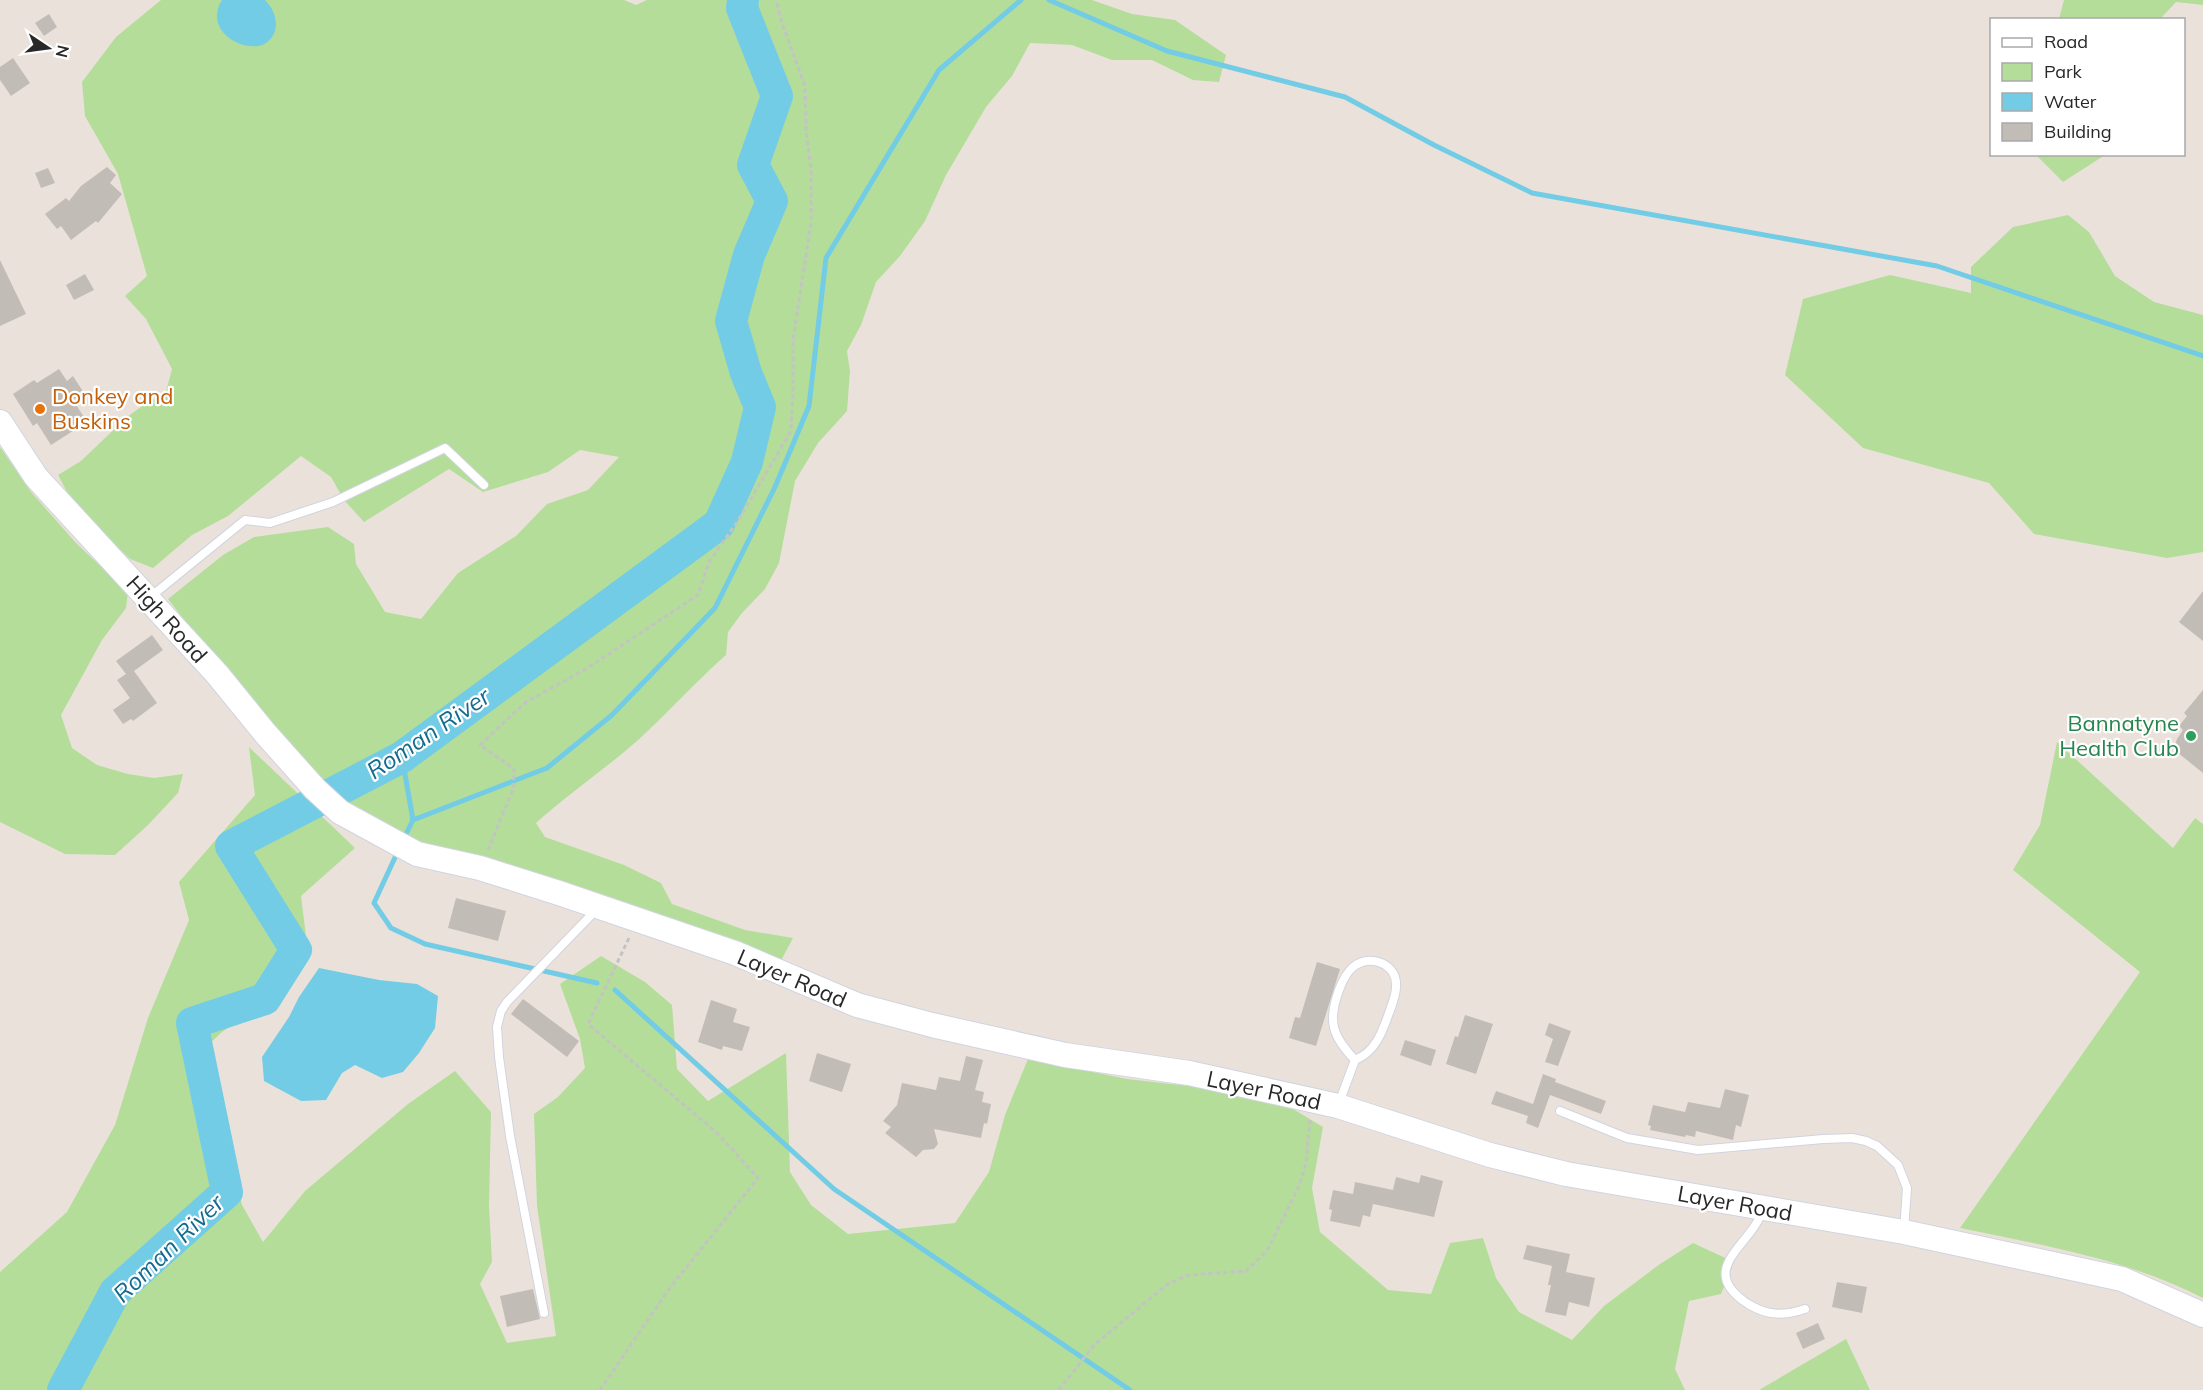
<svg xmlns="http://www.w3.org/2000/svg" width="2203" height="1390" viewBox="0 0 2203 1390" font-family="Mulish,sans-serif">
<rect width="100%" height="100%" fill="#eae2da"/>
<g fill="#b4dd9a">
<path d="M161,0H624L636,5L647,0H1092L1132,14L1175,20L1226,55L1219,82L1193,80L1152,60H1112L1072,45L1030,43L1012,76L986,107L946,175L925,221L900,256L876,282L861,325L847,351L850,371L847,411L818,443L795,481L779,563L765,589L742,613L728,632L726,655C695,682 668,713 637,741C604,770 568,794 536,823L545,837L624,865L661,883L672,904L745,930L793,938L776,970L472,858L408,837L346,805L217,662L168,599L223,555L254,537L328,527L354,544L356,564L385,612L421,619L458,573L516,536L547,504L588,490L619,457L580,450L548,472L483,492L449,469L364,522L344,500L331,477L301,456L228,516L192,535L153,568L130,559L74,505L58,475L81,461L127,417L145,404L166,392L172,369L146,319L125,296L147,276L118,174L85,116L82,82L116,37Z"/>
<path d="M2064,0H2203V5L2176,2L2160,19H2059Z"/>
<path d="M2036,155H2105L2063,182Z"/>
<path d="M2068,215L2089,232L2115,276L2154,302L2203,315V552L2167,558L2034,534L1989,483L1863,448L1785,375L1803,299L1890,275L1971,293V267L2013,227Z"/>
<path d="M0,447L31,492L76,543L128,592L126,608L102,640L61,715L72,748L97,765L128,774L154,778L183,774L178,793L148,825L115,855L65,854L0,822Z"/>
<path d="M2057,742L2173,848L2195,818L2203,824V1298C2127,1259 2042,1245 1960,1228L2140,972L2013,870L2040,825Z"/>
<path d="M249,747L355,848L301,896L306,936L258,1008L222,1032L190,1062L210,1097L221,1127L242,1205L263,1242L305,1191L408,1104L455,1071L491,1112L489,1206L492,1262L480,1284L507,1343L556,1336L537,1206L534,1114L558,1097L585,1068L580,1039L560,984L601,956L645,982L672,1005L677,1069L708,1101L786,1053L790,1172L811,1205L848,1234L955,1223L989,1172L1005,1115L1028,1059L1127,1079L1233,1091L1293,1109L1323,1127L1312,1188L1320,1232L1388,1290L1431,1294L1450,1243L1483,1238L1496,1278L1519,1312L1572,1340L1604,1306L1660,1264L1693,1243L1734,1262L1721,1294L1689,1301L1675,1369L1685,1390H0V1272L67,1212L115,1125L148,1018L189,920L179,882L255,795Z"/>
<path d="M1846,1339L1870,1390H1759Z"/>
</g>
<g fill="#73cce5">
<path d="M222,0H265C272,7 276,16 276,25C272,68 197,39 222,0Z"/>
<path d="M319,968L379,980L417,984L438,996L435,1028L419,1053L403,1072L382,1078L355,1065L342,1073L326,1100L301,1101L264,1081L262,1057L289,1017L299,997Z"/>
</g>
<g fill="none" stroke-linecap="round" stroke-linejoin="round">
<g stroke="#73cce5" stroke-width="5">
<path d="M1049,0L1167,51L1345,97L1434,145L1532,193L1937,266L2203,356"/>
<path d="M402,757L413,820L403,840"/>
<path d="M413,820L547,768L612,715L715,608L775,487L809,406L826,258L939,70L1021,0"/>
<path d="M398,851L374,903L391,928L425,944L597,983"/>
<path d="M615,990L834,1189L1130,1390"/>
</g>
<path stroke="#73cce5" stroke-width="32" d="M63,1390L115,1292L227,1192L192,1023L265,999L296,950L231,846L402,757L719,524L747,462L760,407L746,373L731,321L749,255L772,201L753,165L777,96L742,8L743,0"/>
</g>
<g fill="#c2bcb7">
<path d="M49,14L57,27L44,36L35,23Z"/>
<path d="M13,58L30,83L11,96L0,80V67Z"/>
<path d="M107,167L116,175L110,183L122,194L98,223L96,221L71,240L61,226L57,229L45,214L66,198L69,201L81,186Z"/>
<path d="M48,168L55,183L41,188L35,173Z"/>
<path d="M0,260L26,314L0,326Z"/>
<path d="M85,274L94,290L74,300L66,285Z"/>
<path d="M59,369L67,381L73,376L84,393L73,400L87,422L51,445L37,423L33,426L13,394L34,380L37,383Z"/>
<path d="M2203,591V641L2179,622Z"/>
<path d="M152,635L163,650L134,671L157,703L133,721L131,719L123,724L113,710L130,698L117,680L126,674L116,661Z"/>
<path d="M2203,690V773L2177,752L2175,745L2177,739L2183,730L2179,726L2187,716L2184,713Z"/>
<path d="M456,898L506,911L498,941L448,928Z"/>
<path d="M1317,962L1340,969L1316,1046L1289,1038L1295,1017L1300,1018Z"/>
<path d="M523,999L579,1041L567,1057L511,1014Z"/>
<path d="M711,1000L737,1009L733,1022L750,1027L742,1051L723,1046L722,1050L698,1042Z"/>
<path d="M1465,1015L1493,1024L1476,1074L1446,1064L1455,1036L1458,1037Z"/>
<path d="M1549,1023L1571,1031L1558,1066L1545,1062L1553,1039L1545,1035Z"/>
<path d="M1405,1040L1436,1050L1431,1066L1400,1055Z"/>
<path d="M817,1053L851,1064L842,1092L809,1081Z"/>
<path d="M966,1056L983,1060L975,1090L984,1092L982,1102L991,1104L987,1124L984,1123L981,1138L934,1129L938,1144L934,1149L923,1150L916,1157L885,1133L891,1127L883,1121L897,1105L902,1083L936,1090L939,1077L960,1081Z"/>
<path d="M1543,1074L1556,1079L1555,1082L1606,1101L1601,1114L1550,1095L1538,1128L1526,1123L1528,1116L1491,1104L1496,1091L1533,1104Z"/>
<path d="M1725,1089L1749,1095L1741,1127L1736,1125L1733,1140L1696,1131L1695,1137L1686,1135L1685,1137L1650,1130L1651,1126L1648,1125L1653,1105L1685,1112L1688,1102L1720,1108Z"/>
<path d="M1421,1175L1443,1181L1434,1217L1373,1204L1370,1217L1363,1215L1360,1227L1330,1221L1332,1210L1329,1209L1333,1190L1353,1194L1355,1182L1393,1190L1396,1177L1419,1183Z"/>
<path d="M1527,1245L1570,1254L1566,1272L1595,1278L1589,1307L1569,1302L1566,1316L1545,1312L1551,1285H1548L1552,1266L1523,1259Z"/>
<path d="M1837,1282L1867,1287L1862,1313L1832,1307Z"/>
<path d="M533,1289L540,1319L507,1327L500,1296Z"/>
<path d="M1818,1323L1825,1339L1803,1349L1796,1333Z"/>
</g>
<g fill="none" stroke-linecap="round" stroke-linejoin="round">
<g stroke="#d0d4e0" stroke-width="10">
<g id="lane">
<path d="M149,598L245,520L270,523L333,502L445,448L484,485"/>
<path d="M1339,1103L1355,1060C1375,1052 1382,1033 1389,1013C1392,1005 1396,995 1396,987C1398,964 1370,953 1353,967C1346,973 1342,982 1339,990C1327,1022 1333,1037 1355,1060"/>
<path d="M1560,1111L1627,1138L1698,1150L1823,1139L1852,1138L1866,1141L1877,1146L1898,1165L1907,1188L1904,1231"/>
<path d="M1763,1208C1755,1244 1693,1268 1748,1304C1768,1316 1784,1316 1805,1309"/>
<path d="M544,1313L510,1136L499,1057L497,1027L501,1011L507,1002L597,909"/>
</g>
</g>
<g stroke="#d0d4e0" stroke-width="26">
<path id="secondary" d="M0,422L36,477L217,674L265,733L315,789L340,812L417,854L480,868L559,893L735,953L857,1005L932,1025L1065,1055L1189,1073L1338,1106L1490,1155L1566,1174L1904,1232L2122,1279L2203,1315"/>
</g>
<g stroke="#c3c3c3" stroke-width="3" stroke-dasharray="4.5 3" stroke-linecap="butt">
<path d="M488,850L513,789L514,769L480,745L526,702L586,669L698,595L709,562L739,519L791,431L793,393V340L811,223V170L806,131L805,86L782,23L776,0"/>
<path d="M600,1390L669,1289L758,1178L716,1132L588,1024L629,938"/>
<path d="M1059,1390L1094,1345L1168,1284L1189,1275L1246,1271L1267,1251L1299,1186L1306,1163L1310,1120"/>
</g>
<use href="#lane" stroke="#fff" stroke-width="8"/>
<use href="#secondary" stroke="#fff" stroke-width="24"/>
</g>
<circle fill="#e8710a" stroke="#fff" stroke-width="2" cx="40" cy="409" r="6"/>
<circle fill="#2e9e5b" stroke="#fff" stroke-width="2" cx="2191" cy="736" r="6"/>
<g text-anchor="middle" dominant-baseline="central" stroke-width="4.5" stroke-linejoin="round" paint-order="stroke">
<g font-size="22" fill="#c56008" stroke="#fff" text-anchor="start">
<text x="52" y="396">Donkey and<tspan x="52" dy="25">Buskins</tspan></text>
</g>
<g font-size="22" fill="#282828" stroke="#fff">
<text transform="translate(167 619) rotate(48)">High Road</text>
<text transform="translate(792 978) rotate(23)">Layer Road</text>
<text transform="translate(1264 1090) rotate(12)">Layer Road</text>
<text transform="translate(1735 1203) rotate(10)">Layer Road</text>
</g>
<g font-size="22" fill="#27864d" stroke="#fff" text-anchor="end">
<text x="2179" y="723">Bannatyne<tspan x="2179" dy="25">Health Club</tspan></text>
</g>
<g font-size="24" font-style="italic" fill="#166a8e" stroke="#fff">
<text transform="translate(428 733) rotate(-34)">Roman River</text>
<text transform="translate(168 1248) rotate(-44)">Roman River</text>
</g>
</g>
<rect x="1990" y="18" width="195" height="138" fill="#ffffff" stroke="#a9a9a9" stroke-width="1.5"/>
<rect x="2002" y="38" width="30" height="9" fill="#ffffff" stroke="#a9a9a9" stroke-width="1.5"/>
<text x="2044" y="48" font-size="18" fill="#282828">Road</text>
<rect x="2002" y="63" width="30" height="18" fill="#b4dd9a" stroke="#a9a9a9" stroke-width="1.5"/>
<text x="2044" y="78" font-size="18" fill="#282828">Park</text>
<rect x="2002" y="93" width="30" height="18" fill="#73cce5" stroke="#a9a9a9" stroke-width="1.5"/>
<text x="2044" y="108" font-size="18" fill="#282828">Water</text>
<rect x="2002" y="123" width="30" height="18" fill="#c2bcb7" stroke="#a9a9a9" stroke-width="1.5"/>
<text x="2044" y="138" font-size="18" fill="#282828">Building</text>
<g transform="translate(48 48) rotate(103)" stroke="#ffffff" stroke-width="4.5" paint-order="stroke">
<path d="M0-4.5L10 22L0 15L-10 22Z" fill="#282828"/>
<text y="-9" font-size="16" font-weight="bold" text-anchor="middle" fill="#282828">N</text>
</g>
</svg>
